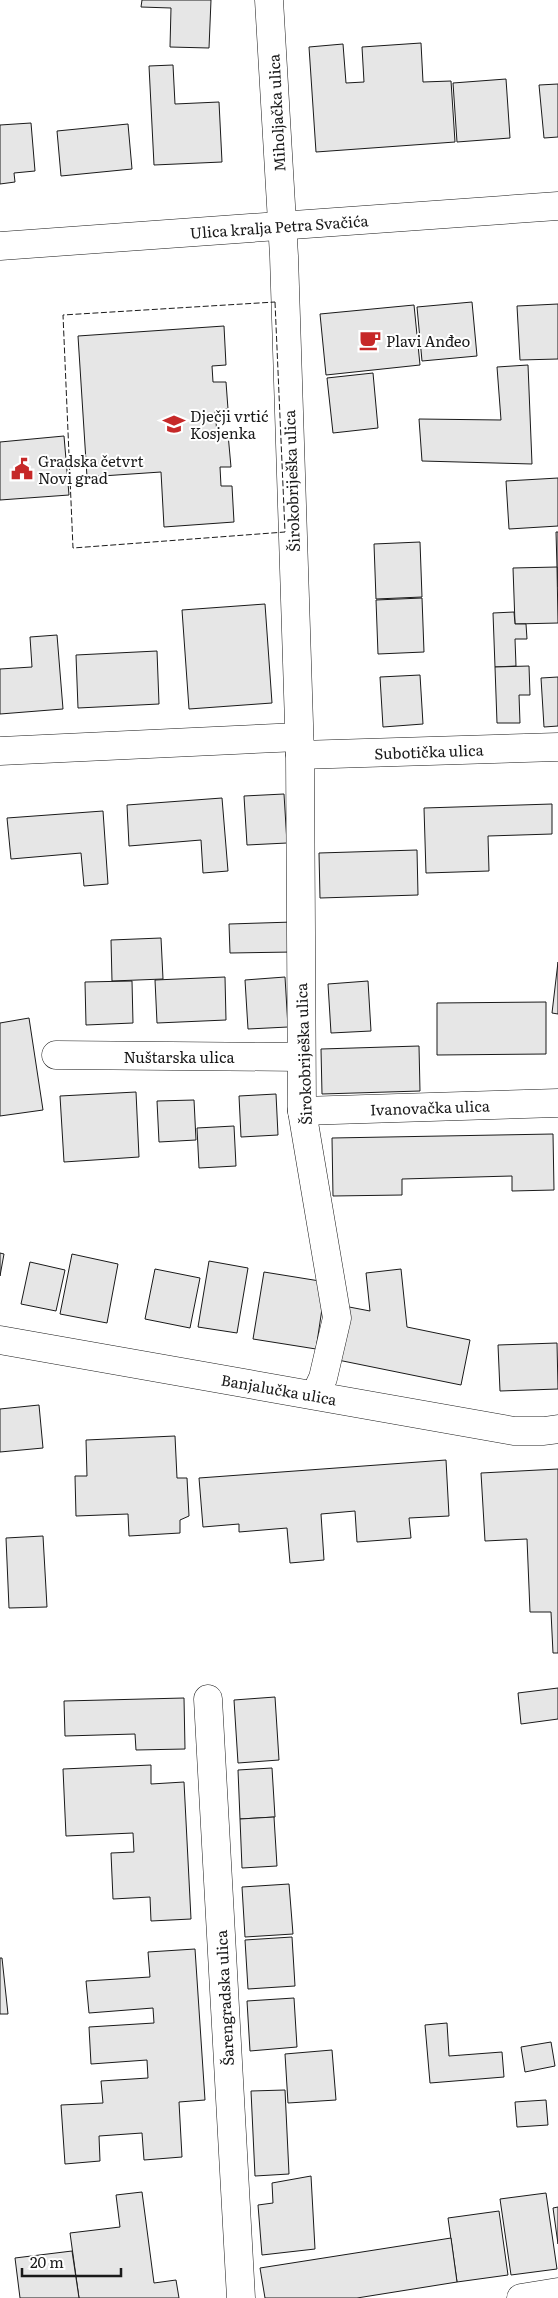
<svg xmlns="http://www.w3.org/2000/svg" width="558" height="2298" viewBox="0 0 558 2298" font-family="Literata,serif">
<rect width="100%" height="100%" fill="#fff"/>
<g fill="#e6e6e6" stroke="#1a1a1a">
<path d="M142,0H211L209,48L170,47L171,8L141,7Z"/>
<path d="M421,43L423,82L451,81L455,142L316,152L309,47L343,44L346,83L364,82L362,47Z"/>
<path d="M173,65L175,104L219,102L222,162L154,165L149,66Z"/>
<path d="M506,79L510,138L457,142L453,83Z"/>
<path d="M558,84V137L544,138L539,85Z"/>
<path d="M31,123L35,171L14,173L15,182L0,184V125Z"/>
<path d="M128,124L132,169L61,176L57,131Z"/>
<path d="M472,302L477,356L422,361L417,307Z"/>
<path d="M558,304V359L520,360L517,306Z"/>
<path d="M414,305L420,365L326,375L320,314Z"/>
<path d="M224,326L226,365L212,366L213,382H226L228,409L215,410L217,434H228L231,467H220L221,486H232L234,522L164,527L161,472L87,477L78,336Z"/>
<path d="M528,365L532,464L422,461L419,419L501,420L497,367Z"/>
<path d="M373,373L378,428L333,433L327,378Z"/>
<path d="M64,436L69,495L0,500V442Z"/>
<path d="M558,478V526L509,529L506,481Z"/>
<path d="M556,532H558V587L557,567Z"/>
<path d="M420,542L422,597L376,599L374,544Z"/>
<path d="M557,567L558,623L515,624L513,568Z"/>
<path d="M422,598L424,652L378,654L376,600Z"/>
<path d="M265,604L272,703L189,709L182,610Z"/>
<path d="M514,612L515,624H526L527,639H515L516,666L495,667L493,613Z"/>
<path d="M57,635L63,709L0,714V669L32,667L30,637Z"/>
<path d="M157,651L159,704L78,708L76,655Z"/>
<path d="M529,666L530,695H519L520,723H497L495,667Z"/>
<path d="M420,675L423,724L383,727L380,677Z"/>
<path d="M558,677V726L544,727L541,678Z"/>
<path d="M284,794L287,843L247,845L244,796Z"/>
<path d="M222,798L228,871L203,873L201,840L129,846L127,805Z"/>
<path d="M552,804V834L488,836L489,871L426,873L424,808Z"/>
<path d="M103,811L108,884L84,886L81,853L11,859L7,818Z"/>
<path d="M417,850L418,895L320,898L319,853Z"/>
<path d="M293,922V952L230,953L229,924Z"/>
<path d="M161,938L163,979L112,981L111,940Z"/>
<path d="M558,962V1014L552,1013Z"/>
<path d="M225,977L226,1020L157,1023L155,980Z"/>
<path d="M285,977L288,1027L248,1029L245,980Z"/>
<path d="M132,981L133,1023L86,1025L85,982Z"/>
<path d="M368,981L371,1031L331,1033L328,984Z"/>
<path d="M546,1002V1054L437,1055V1003Z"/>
<path d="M29,1018L43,1110L0,1116V1023Z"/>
<path d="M419,1046L420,1091L322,1094L321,1049Z"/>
<path d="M136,1092L139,1157L64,1162L60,1096Z"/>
<path d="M276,1094L278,1135L241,1137L239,1096Z"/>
<path d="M194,1100L196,1140L159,1142L157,1101Z"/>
<path d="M234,1126L236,1166L199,1168L197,1128Z"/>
<path d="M553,1134L554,1190L512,1191V1176L402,1179V1195L333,1196L332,1138Z"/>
<path d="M0,1253L4,1254L0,1276Z"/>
<path d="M72,1254L118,1264L107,1323L60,1314Z"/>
<path d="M209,1261L248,1268L237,1333L198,1327Z"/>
<path d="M30,1262L65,1270L56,1311L21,1304Z"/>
<path d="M155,1269L200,1278L190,1328L145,1319Z"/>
<path d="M401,1269L407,1327L470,1340L461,1385L333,1359L344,1306L370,1311L366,1273Z"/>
<path d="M264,1272L326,1282L316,1349L253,1339Z"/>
<path d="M557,1343L558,1389L500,1391L498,1345Z"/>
<path d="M39,1405L43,1448L0,1452V1409Z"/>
<path d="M175,1436L177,1478H187L189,1516L180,1520V1533L129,1536L128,1514L76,1516L75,1476H87L86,1440Z"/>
<path d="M446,1460L449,1516L409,1518L411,1538L357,1542L355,1511L321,1514L324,1560L290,1563L287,1528L239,1532V1524L203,1527L199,1478Z"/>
<path d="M558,1469V1653H553L551,1612H530L527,1539L485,1541L481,1473Z"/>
<path d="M43,1536L47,1607L9,1608L6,1538Z"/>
<path d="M558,1688V1719L521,1724L518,1693Z"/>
<path d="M275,1697L279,1760L238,1763L234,1700Z"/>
<path d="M184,1698L185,1749L136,1750L135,1734L65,1736L64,1701Z"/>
<path d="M151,1765V1784L184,1782L191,1919L151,1921L150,1897L113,1899L111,1853L134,1852L133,1833L66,1836L63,1769Z"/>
<path d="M272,1768L275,1817L240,1819L238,1770Z"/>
<path d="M274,1817L277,1866L242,1868L240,1819Z"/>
<path d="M289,1884L293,1934L245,1937L242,1887Z"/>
<path d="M292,1937L295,1986L248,1989L245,1940Z"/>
<path d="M195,1949L205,2100L179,2102L182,2157L144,2160L142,2133L99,2136L100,2161L65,2164L61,2105L103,2103L101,2081L148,2078L147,2060L91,2064L89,2027L154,2023L153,2008L89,2013L86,1981L150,1977L148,1952Z"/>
<path d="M0,1958H2L8,2014H0Z"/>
<path d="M294,1998L297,2047L250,2051L247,2001Z"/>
<path d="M447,2023L449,2056L502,2052L504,2077L430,2083L425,2025Z"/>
<path d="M551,2042L555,2066L525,2072L521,2047Z"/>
<path d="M332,2050L336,2100L288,2103L285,2054Z"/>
<path d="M285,2090L289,2174L255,2176L251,2091Z"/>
<path d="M546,2100L548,2125L517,2127L515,2102Z"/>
<path d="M311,2176L315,2249L262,2255L258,2205L273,2203L272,2183Z"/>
<path d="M142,2192L154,2283L176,2280L179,2298H79L70,2233L120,2227L116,2195Z"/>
<path d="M546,2193L557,2269L511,2275L500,2199Z"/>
<path d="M558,2207V2244L553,2208Z"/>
<path d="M499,2211L508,2275L457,2282L448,2218Z"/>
<path d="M451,2238L457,2282L357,2298H265L260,2268Z"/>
<path d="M72,2251L79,2298H20L15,2258Z"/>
</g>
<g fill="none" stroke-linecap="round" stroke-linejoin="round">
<g stroke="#1a1a1a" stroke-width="29">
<g id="minor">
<path d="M269,0L284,256L300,755L302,1111L337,1318L323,1378L315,1395"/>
<path d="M0,751L299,737"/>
<path d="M300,755L558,747"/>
<path d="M56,1055L301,1057"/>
<path d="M302,1111L558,1103"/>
<path d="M0,1340L514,1431H544L558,1429"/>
<path d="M208,1699L241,2298"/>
<path d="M521,2298L558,2292"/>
</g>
</g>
<g stroke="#1a1a1a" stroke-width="29">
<path id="secondary" d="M0,246L558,206"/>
</g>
<use href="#minor" stroke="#fff" stroke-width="28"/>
<use href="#secondary" stroke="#fff" stroke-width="28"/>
<path stroke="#1a1a1a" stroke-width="1" stroke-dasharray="6 2.5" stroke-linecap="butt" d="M275,302L285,532L73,548L63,315Z"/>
</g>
<defs>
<g id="cafe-bare" transform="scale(1.725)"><path d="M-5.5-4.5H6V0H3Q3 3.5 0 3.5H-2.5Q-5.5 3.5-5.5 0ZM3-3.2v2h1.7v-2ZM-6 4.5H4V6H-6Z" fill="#c62828" stroke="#fff" stroke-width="2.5" paint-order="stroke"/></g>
<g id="school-bare" transform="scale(1.725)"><path d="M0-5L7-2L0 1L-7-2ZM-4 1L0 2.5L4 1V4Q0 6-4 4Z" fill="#c62828" stroke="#fff" stroke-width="2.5" paint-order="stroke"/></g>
<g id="civic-bare" transform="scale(1.725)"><path d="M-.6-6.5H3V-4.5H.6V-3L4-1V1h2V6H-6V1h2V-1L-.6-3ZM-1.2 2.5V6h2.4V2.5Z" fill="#c62828" stroke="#fff" stroke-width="2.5" paint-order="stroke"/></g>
</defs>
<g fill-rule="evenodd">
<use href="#cafe-bare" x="370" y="340"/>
<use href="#school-bare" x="174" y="424"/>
<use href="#civic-bare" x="22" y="469"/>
</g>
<g text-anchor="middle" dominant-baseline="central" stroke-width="4" stroke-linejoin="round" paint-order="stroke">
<g font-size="15" fill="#1a1a1a" stroke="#fff">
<text transform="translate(276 113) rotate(-93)">Miholjačka ulica</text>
<text transform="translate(279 226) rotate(-4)">Ulica kralja Petra Svačića</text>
<text transform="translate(291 481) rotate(-92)">Širokobriješka ulica</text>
<text transform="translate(429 751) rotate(-2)">Subotička ulica</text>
<text transform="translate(303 1054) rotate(-92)">Širokobriješka ulica</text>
<text x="179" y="1056">Nuštarska ulica</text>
<text transform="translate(430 1107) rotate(-2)">Ivanovačka ulica</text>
<text transform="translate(279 1389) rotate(10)">Banjalučka ulica</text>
<text transform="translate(224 1998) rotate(-93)">Šarengradska ulica</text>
</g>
<g font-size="15" fill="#1a1a1a" stroke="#fff" text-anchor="start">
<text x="386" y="340">Plavi Anđeo</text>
<text x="190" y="415">Dječji vrtić<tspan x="190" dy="17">Kosjenka</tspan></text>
<text x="38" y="460">Gradska četvrt<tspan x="38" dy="17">Novi grad</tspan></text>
</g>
</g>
<path d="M22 2268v8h99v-8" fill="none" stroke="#1a1a1a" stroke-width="2.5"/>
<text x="30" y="2268" font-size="15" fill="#1a1a1a" stroke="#ffffff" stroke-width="4" paint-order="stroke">20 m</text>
</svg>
